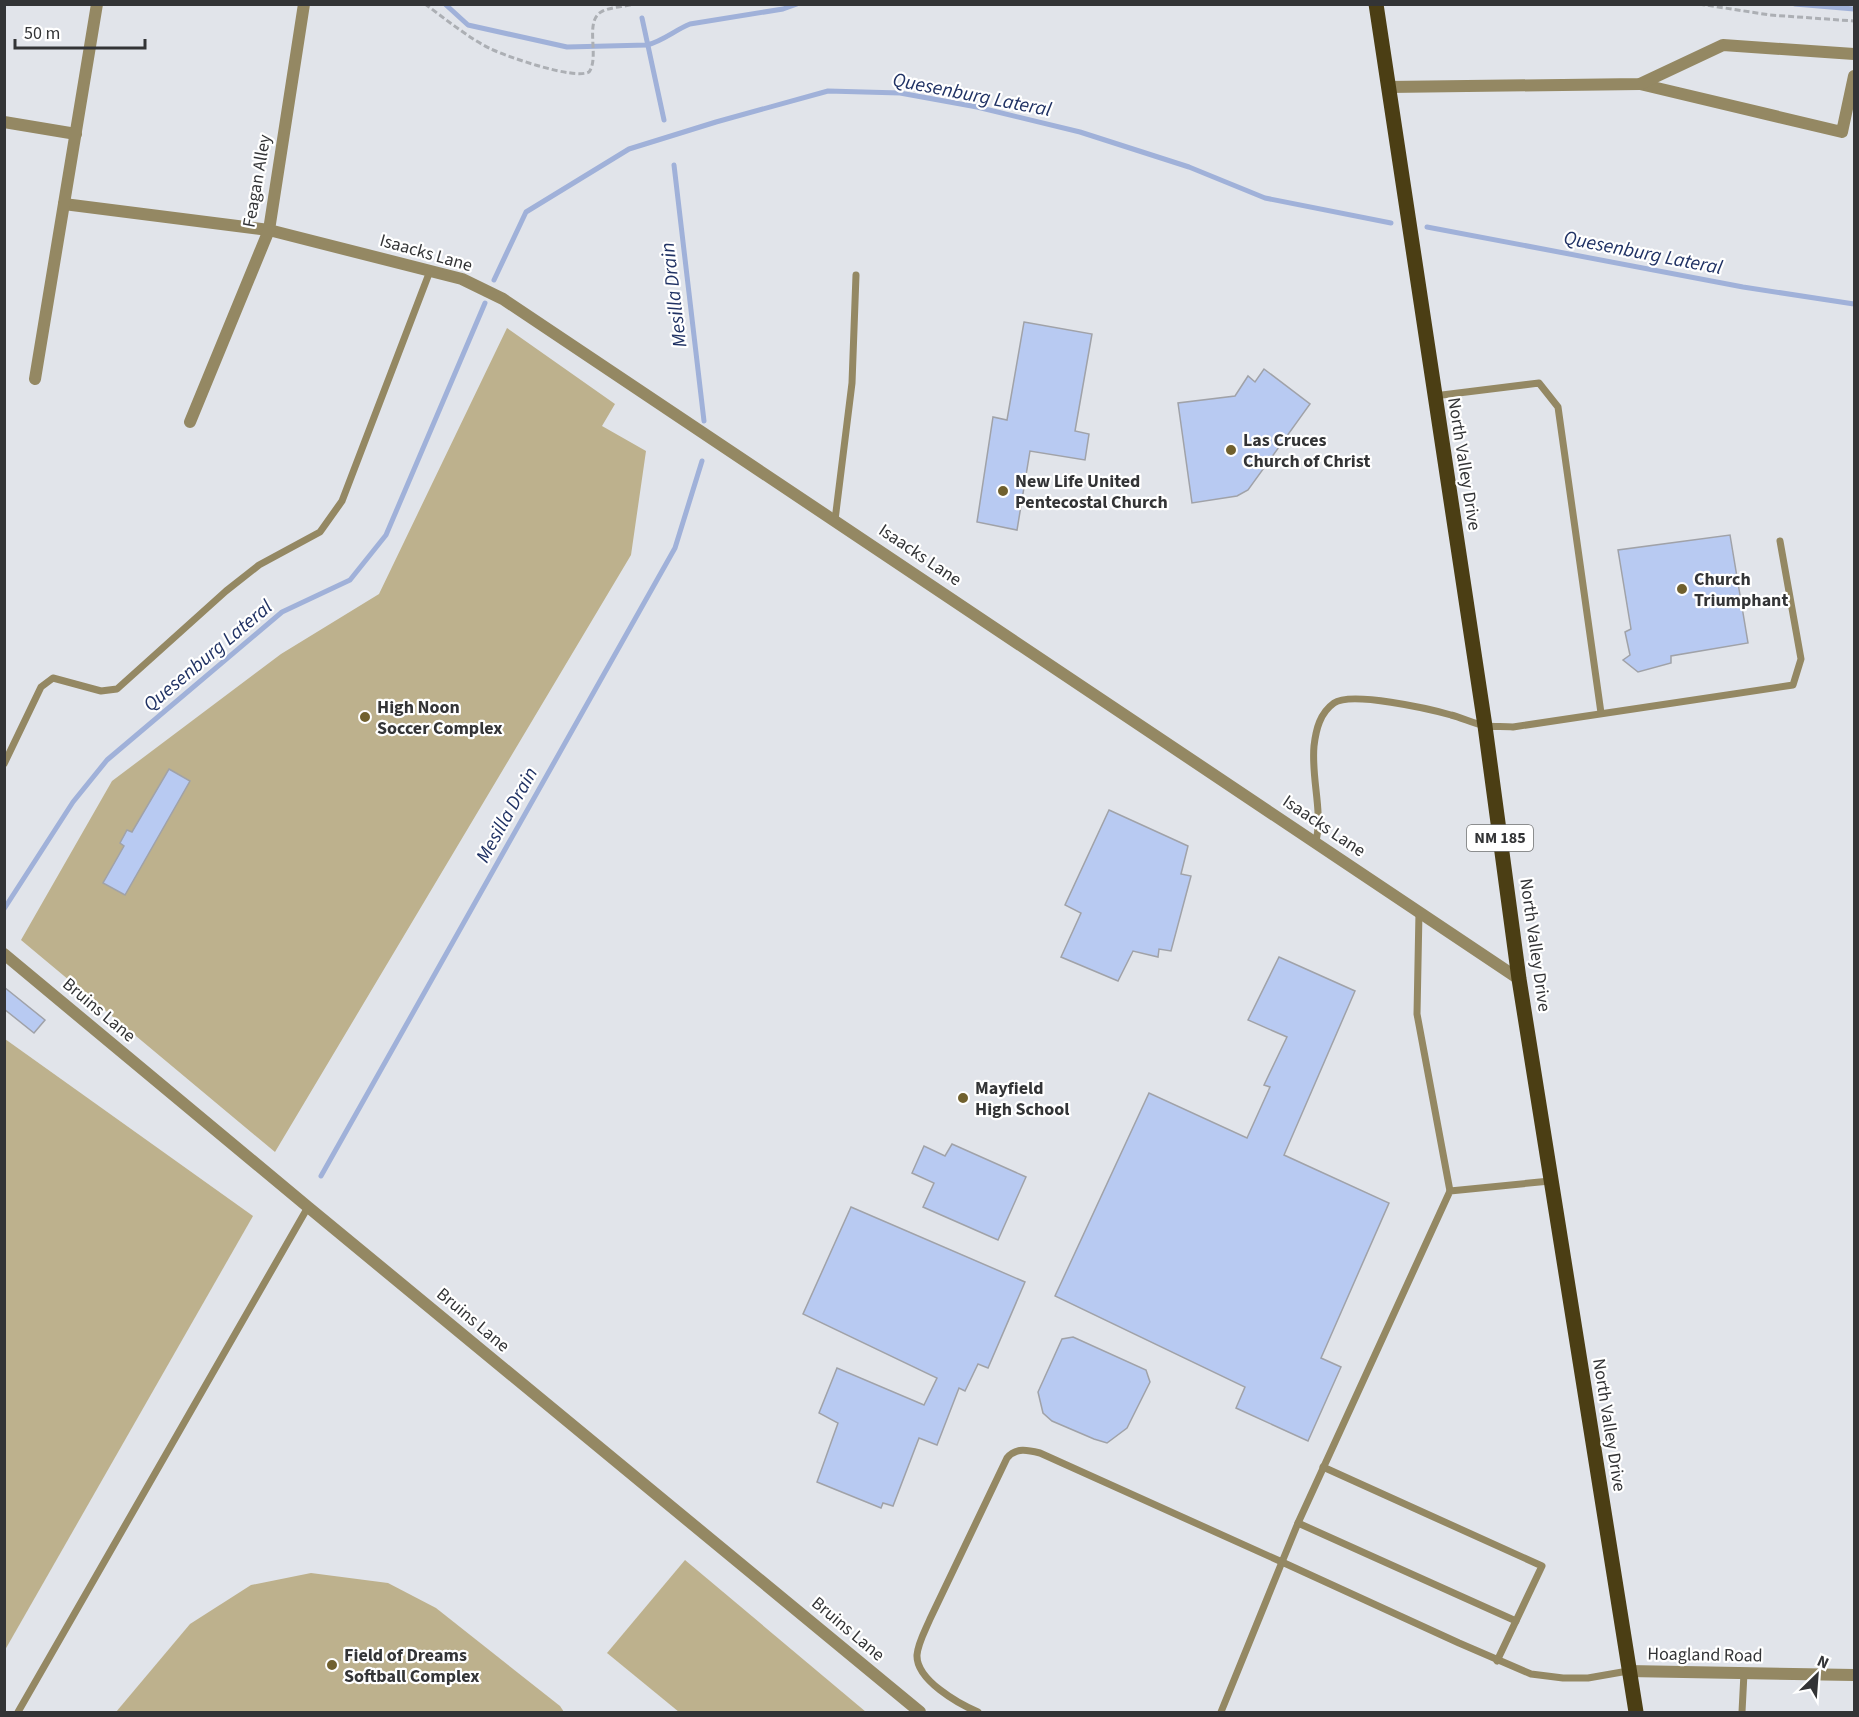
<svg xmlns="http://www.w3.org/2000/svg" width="1859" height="1717" viewBox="0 0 1859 1717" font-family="'Source Sans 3',sans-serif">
<rect width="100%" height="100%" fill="#e1e4ea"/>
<g fill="#bdb18d">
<path d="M507,328L615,404L602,426L646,451L631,555L275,1152L21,940L112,781L281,654L379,594Z"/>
<path d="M5,1039L253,1216L5,1650Z"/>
<path d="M685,1560L866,1712H679L607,1653Z"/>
<path d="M311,1573L388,1583L436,1608L560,1706L564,1712H116L190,1624L251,1585Z"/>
</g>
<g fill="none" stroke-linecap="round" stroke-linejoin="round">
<g stroke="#a0b1d9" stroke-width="5">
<path d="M445,4L468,25L567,47L647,45C663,41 675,30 690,24L783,9L797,4"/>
<path d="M1795,4L1854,9"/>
<path d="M642,18L664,120"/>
<path d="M674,165L704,421"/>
<path d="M1427,227L1743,287L1854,304"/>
<path d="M494,280L526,212L629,149L716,122L828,91L900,93L977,107L1080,132L1189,167L1265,198L1391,223"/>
<path d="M4,909L73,802L107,760L282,612L350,580L386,535L485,303"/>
<path d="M321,1176L675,548L702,461"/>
</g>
</g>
<g fill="#b8caf2" stroke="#a0a2a8" stroke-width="1.5">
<path d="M1024,322L1092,334L1075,431L1089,434L1085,460L1030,451L1017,530L977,522L993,417L1007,420Z"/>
<path d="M1264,369L1310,404L1248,490L1237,496L1192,503L1178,403L1235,396L1248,376L1255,382Z"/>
<path d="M1730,535L1748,643L1671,656V663L1638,672L1623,660L1630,655L1625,632L1631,629L1618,550Z"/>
<path d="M169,769L190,781L125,895L103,883L124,846L120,843L127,830L132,832Z"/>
<path d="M1109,810L1188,846L1181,874L1191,876L1171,951L1159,949L1158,957L1133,951L1118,981L1061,957L1081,913L1065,905Z"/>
<path d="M1279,957L1355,991L1284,1155L1389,1203L1321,1358L1341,1367L1308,1441L1236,1408L1245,1387L1055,1296L1149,1093L1247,1138L1270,1087L1264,1085L1287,1037L1248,1020Z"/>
<path d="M4,987L45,1020L34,1033L4,1009Z"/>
<path d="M952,1144L1026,1177L998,1240L923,1207L934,1183L912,1173L924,1146L945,1156Z"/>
<path d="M851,1207L1025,1282L988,1368L978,1364L965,1391L959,1388L937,1445L919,1438L893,1506L883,1503L881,1508L817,1482L838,1423L819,1413L837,1368L924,1405L937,1378L803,1314Z"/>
<path d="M1073,1337L1146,1370L1150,1382L1127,1428L1107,1443L1094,1439L1052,1421L1043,1413L1038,1392L1062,1339Z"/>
</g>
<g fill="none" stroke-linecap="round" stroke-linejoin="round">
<g stroke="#acafb4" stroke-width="3" stroke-dasharray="6 3" stroke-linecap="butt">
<path d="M425,4C444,18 470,39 491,49C508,57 574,80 589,72C600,57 584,22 601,12C609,7 624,7 634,4"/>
<path d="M1699,4L1770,15L1854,21"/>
</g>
<g stroke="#948863" stroke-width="7">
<path d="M1434,396L1539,383L1558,407L1601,713"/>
<path d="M835,520L852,383L856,275"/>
<path d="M4,764L41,687L53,678L101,691L117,689L226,591L259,565L320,532L342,501L430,271"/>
<path d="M1316,842C1323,810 1311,779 1314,746C1316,729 1320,713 1334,703C1351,691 1430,709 1451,715C1463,718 1474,724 1486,726C1495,727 1504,726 1513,727L1793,685L1801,659L1780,541"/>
<path d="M1419,912L1417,1014L1450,1191"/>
<path d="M1323,1467L1542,1566L1497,1661"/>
<path d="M1516,1621L1298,1523L1450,1191L1550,1181"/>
<path d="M18,1712L308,1207"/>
<path d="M978,1712C959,1704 916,1680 917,1655C918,1643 925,1631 930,1619L1007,1458C1016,1447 1028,1450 1040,1453L1282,1562L1298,1523"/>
<path d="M1221,1712L1282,1562L1459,1643L1531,1674L1563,1678H1588L1628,1671"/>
<path d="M1742,1712L1744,1673"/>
</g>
<g stroke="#948863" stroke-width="12">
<path d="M1640,84L1842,132L1854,76"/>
<path d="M1388,87L1640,84L1723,45L1854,54"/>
<path d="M4,122L76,134"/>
<path d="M64,204L269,230L462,279L503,299L1519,979"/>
<path d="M35,379L97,4"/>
<path d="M190,422L269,230L304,4"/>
</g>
<g stroke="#948863" stroke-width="12">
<path d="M4,954L308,1207L920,1712"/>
<path d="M1628,1671L1854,1675"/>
</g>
<path stroke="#4b3e14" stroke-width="15" d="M1376,4L1485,726L1519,979L1636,1712"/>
</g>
<g fill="#70602e" stroke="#fff" stroke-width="2">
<circle cx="1231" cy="450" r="6"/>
<circle cx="1003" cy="491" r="6"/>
<circle cx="1682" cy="589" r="6"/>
<circle cx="365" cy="717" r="6"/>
<circle cx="963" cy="1098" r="6"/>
<circle cx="332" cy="1665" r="6"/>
</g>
<g text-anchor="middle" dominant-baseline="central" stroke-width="4.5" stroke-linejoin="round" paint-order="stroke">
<rect fill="#fff" stroke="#707172" stroke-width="1.5" x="1467" y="825" width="66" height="26" rx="4.5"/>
<g font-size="16" font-weight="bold" fill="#333436">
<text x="1500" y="838">NM 185</text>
</g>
<g font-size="18" fill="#333436" stroke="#fff">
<text transform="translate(257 181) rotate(-80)">Feagan Alley</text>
<text transform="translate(426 253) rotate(16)">Isaacks Lane</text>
<text transform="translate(1464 464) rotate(81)">North Valley Drive</text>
<text transform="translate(920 555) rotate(34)">Isaacks Lane</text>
<text transform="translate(1324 826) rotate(34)">Isaacks Lane</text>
<text transform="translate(1535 945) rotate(82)">North Valley Drive</text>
<text transform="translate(99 1010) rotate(40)">Bruins Lane</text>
<text transform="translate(473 1320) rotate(40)">Bruins Lane</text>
<text transform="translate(1609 1425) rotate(81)">North Valley Drive</text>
<text transform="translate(848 1629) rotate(40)">Bruins Lane</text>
<text transform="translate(1705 1655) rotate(1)">Hoagland Road</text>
</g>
<g font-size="18" font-weight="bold" fill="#333436" stroke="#fff" text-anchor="start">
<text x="1243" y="440">Las Cruces<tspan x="1243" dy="21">Church of Christ</tspan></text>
<text x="1015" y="481">New Life United<tspan x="1015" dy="21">Pentecostal Church</tspan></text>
<text x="1694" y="579">Church<tspan x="1694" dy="21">Triumphant</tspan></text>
<text x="377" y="707">High Noon<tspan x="377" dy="21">Soccer Complex</tspan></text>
<text x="975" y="1088">Mayfield<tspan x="975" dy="21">High School</tspan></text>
<text x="344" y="1655">Field of Dreams<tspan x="344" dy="21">Softball Complex</tspan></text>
</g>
<g font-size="20" font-style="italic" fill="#203264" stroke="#fff">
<text transform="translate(972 95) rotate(11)">Quesenburg Lateral</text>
<text transform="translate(1643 253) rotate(11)">Quesenburg Lateral</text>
<text transform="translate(674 295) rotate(-97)">Mesilla Drain</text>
<text transform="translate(208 656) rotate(-40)">Quesenburg Lateral</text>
<text transform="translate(507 815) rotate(-61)">Mesilla Drain</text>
</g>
</g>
<rect width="1859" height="1717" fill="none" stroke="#333436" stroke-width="12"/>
<g transform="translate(1817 1675) rotate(25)" stroke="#ffffff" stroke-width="4.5" paint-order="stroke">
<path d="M0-4.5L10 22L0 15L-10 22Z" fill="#333436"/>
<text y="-9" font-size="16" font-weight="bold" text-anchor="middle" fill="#333436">N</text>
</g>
<path d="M15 39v9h130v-9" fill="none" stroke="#333436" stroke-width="3"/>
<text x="24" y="39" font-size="18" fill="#333436" stroke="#ffffff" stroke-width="4.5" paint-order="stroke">50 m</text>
</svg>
